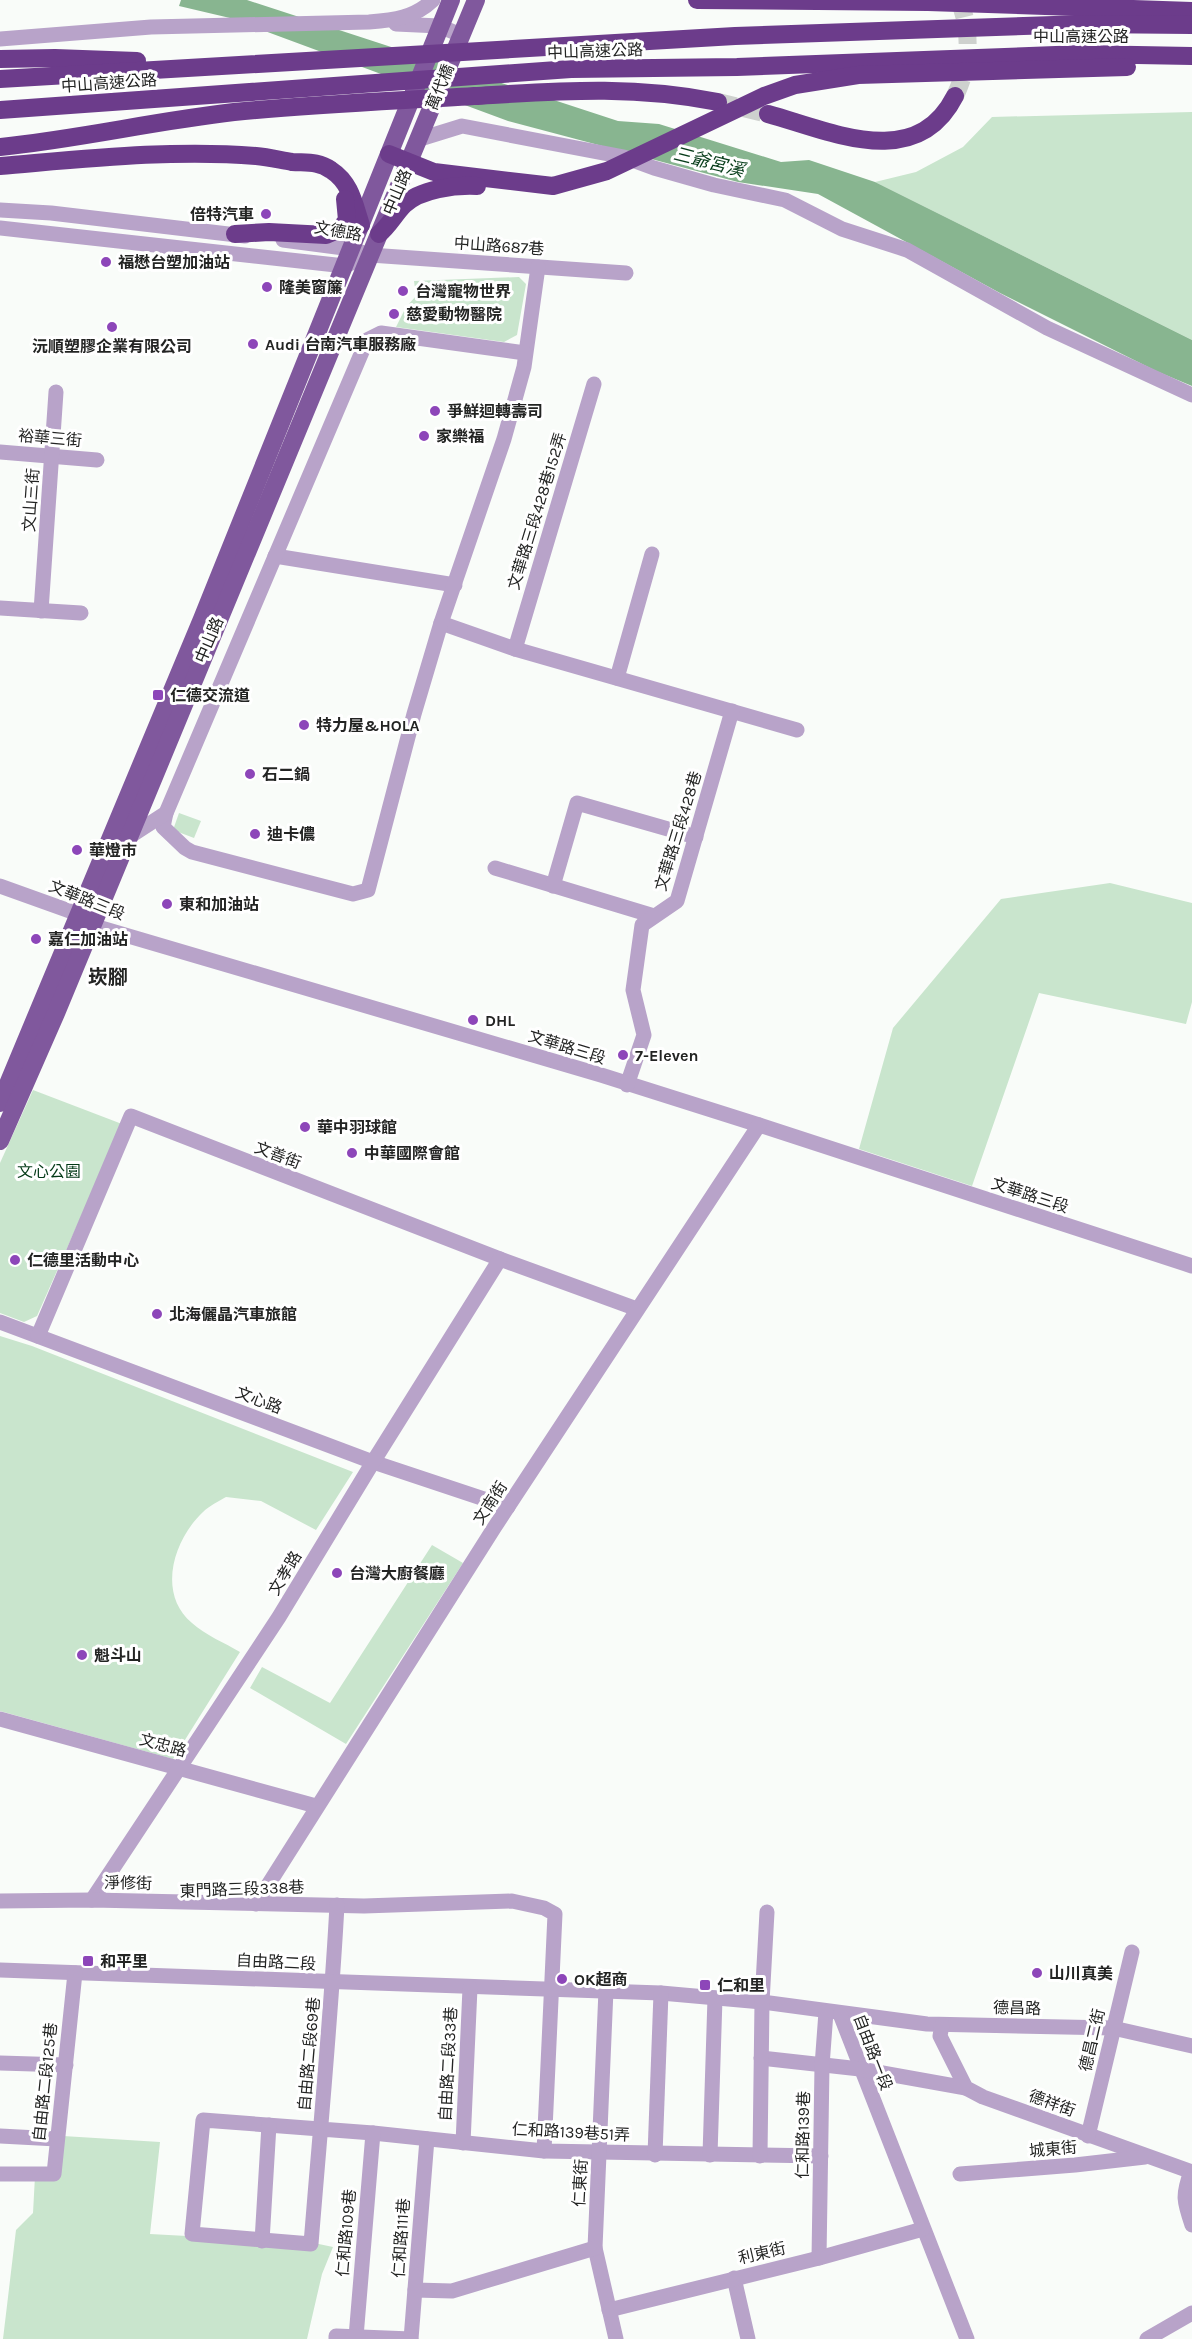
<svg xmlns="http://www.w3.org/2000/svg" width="1192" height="2339" viewBox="0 0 1192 2339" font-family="Karla,'Noto Sans TC',sans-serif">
<rect width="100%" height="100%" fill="#f9fcf9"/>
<g fill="#c9e5cd">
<path d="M1192,112V340L875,182L916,172L963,147L992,117Z"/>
<path d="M519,277L526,284L517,335L504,342L396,327L406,307L416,296L414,281Z"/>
<path d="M179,813L201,821L194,838L173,830Z"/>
<path d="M1110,883L1192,903V1002L1186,1024L1039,993L972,1186L859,1149L893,1028L1001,899Z"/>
<path d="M33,1090L122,1124L37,1316L24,1322L0,1313V1163Z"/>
<path d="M0,1336L32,1346L353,1472L316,1530L261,1501L226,1497C219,1501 209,1506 203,1512C173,1540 157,1594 192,1623C205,1635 225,1643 240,1652L173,1759L0,1711Z"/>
<path d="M432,1545L463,1563L346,1744L250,1688L262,1667L330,1703Z"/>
<path d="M63,2136L160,2142L150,2234L314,2243L333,2247L322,2274L307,2339H3L16,2230L33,2213L35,2176H57Z"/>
</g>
<path fill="#88b590" d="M181,0H247L618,121L659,124L781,162L809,160L875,182L1192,340V386L1156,371L1000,293L818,194L738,182L508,121L230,18L179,6Z"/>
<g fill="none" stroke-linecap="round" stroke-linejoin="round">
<g stroke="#ced1ce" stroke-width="18" stroke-dasharray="18 9" stroke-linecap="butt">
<path d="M955,96C970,65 972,32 959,0"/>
<path d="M718,102L768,114"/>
</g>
<g stroke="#b8a3c9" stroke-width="15">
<path d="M396,24L439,26L461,35"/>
<path d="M0,39L151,27L369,22C394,20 414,18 433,0"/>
<path d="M420,139L462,126L624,157L654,168L714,185L785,200L842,229L907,250L1047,328L1192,395"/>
<path d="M0,210L51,213L245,236"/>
<path d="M0,228L345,266L354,262"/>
<path d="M283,240L351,249L370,255L626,273"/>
<path d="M0,452L97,460"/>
<path d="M275,556L455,585"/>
<path d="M0,608L81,613"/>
<path d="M41,611L56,392"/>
<path d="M441,623L515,649L797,730"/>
<path d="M515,649L594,384"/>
<path d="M617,678L652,554"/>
<path d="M166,813L163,827L185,848L192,852L353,894L368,890L414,714L441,623L504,439L524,367L538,267"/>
<path d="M126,839L166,813L367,340L381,333L525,353"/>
<path d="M495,868L654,916"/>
<path d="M0,886L78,914L91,925L601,1075L759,1125L1192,1266"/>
<path d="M553,886L577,803L696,837"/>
<path d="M627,1085L644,1035L633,990L642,925L677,901L732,711"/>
<path d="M0,1322L373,1462L508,1507"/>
<path d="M38,1336L131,1116L500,1259L637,1309"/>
<path d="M0,1719L316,1806"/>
<path d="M92,1900L279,1617L373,1462L500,1259"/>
<path d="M0,1901L92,1900L364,1906L512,1901L544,1908L555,1914L544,2151"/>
<path d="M256,1904L494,1528L759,1125"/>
<path d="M337,1905C331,2018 320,2131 311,2244L192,2234L203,2120L373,2133L544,2151L821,2156"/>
<path d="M0,1970L661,1993L762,2002L927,2024L1113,2028L1192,2046"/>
<path d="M606,1990L595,2248L616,2339"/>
<path d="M840,2014L967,2339"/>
<path d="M942,2025L940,2036L966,2088L983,2097L1192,2172"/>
<path d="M761,2058L860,2069L966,2088"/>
<path d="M0,2063L66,2065"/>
<path d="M0,2136L57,2139"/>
<path d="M1088,2136L1132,1952"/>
<path d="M463,2143L470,1988"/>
<path d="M655,2155L661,1993"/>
<path d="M710,2155L715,1998"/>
<path d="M760,2156L762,2002L767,1912"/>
<path d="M1191,2172C1182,2195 1184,2202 1192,2225"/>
<path d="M0,2174H54L75,1973"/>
<path d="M960,2174L1075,2165L1145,2157"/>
<path d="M262,2241L269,2125"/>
<path d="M819,2258L822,2066L826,2012"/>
<path d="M734,2278L748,2339"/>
<path d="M415,2290L452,2291L595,2248"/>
<path d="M609,2310L819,2258L923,2229"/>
<path d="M356,2337L373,2133"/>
<path d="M336,2339V2336L411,2339"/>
<path d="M411,2339L427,2139"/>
<path d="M1147,2339L1192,2313"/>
</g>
<g stroke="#80589d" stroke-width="18">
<path d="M0,1103L202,619L451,0"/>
<path d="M0,1141L57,1011L476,0"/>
</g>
<g stroke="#6c3c8b" stroke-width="18">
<path d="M697,0L928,2L1192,11"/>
<path d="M0,59L55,58L137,61"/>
<path d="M0,79L735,36L1084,24L1192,25"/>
<path d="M0,110L571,69L737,67L1082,54L1192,56"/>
<path d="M768,114C830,131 916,173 955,96"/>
<path d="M0,147C78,139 155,121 234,112C313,104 394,101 474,96C560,91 632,85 718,102"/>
<path d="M389,154L434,172L553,186L607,171L764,96L795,85L858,75L1127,67"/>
<path d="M0,166C84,159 172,149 256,156C268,157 280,160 292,162C307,163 318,161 331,170C351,183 354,204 361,225"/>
<path d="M235,234L269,232L326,235L340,229L347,220L345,199"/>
<path d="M379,234C389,226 395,214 404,205C420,189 455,185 477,186"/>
</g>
</g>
<g fill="#8d46b9" stroke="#fff" stroke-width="2">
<circle cx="266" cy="214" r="6"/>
<circle cx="106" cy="262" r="6"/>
<circle cx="267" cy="287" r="6"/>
<circle cx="403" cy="291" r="6"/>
<circle cx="394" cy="314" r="6"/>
<circle cx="112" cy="327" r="6"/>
<circle cx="253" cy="344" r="6"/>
<circle cx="435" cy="411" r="6"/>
<circle cx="424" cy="436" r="6"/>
<rect x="152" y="689" width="12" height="12" rx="3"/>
<circle cx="304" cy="725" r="6"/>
<circle cx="250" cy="774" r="6"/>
<circle cx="255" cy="834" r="6"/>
<circle cx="77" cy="850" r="6"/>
<circle cx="167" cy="904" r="6"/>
<circle cx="36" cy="939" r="6"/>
<circle cx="473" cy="1020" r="6"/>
<circle cx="623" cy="1055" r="6"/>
<circle cx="305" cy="1127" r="6"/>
<circle cx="352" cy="1153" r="6"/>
<circle cx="15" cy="1260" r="6"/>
<circle cx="157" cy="1314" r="6"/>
<circle cx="337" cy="1573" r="6"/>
<circle cx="82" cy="1655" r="6"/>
<rect x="82" y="1955" width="12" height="12" rx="3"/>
<circle cx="1037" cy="1973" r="6"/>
<circle cx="562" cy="1979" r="6"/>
<rect x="699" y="1979" width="12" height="12" rx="3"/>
</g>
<g text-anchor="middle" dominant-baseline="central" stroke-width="6" stroke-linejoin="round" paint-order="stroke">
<g font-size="16" fill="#232423" stroke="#fff">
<text x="1081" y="36">中山高速公路</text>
<text transform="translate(595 51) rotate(-2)">中山高速公路</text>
<text transform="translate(109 83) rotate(-4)">中山高速公路</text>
<text transform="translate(440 87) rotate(-68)">萬代橋</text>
<text transform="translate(397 192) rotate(-67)">中山路</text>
<text transform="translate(338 231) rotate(10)">文德路</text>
<text transform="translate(499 246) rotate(4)">中山路687巷</text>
<text transform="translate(50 438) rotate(5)">裕華三街</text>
<text transform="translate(31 500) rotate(-86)">文山三街</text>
<text transform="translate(537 511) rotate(-73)">文華路三段428巷152弄</text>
<text transform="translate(209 640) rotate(-67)">中山路</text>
<text transform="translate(678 831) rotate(-73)">文華路三段428巷</text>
<text transform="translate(87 900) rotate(22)">文華路三段</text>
<text transform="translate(567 1047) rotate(17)">文華路三段</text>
<text transform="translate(278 1155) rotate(21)">文善街</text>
<text transform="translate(1030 1195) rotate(18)">文華路三段</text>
<text transform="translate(259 1400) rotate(21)">文心路</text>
<text transform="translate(490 1503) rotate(-57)">文南街</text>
<text transform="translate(285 1573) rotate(-59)">文孝路</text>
<text transform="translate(163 1745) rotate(15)">文忠路</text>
<text transform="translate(128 1883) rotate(1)">淨修街</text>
<text transform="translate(242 1889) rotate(-2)">東門路三段338巷</text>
<text transform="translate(276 1962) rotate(3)">自由路二段</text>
<text transform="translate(1017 2008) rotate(1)">德昌路</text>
<text transform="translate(1092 2040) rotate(-77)">德昌二街</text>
<text transform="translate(873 2052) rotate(69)">自由路一段</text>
<text transform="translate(309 2054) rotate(-85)">自由路二段69巷</text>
<text transform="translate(448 2064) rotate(-87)">自由路二段33巷</text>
<text transform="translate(45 2082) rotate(-84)">自由路二段125巷</text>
<text transform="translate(1052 2103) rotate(20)">德祥街</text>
<text transform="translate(571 2132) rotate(3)">仁和路139巷51弄</text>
<text transform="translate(803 2135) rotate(-89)">仁和路139巷</text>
<text transform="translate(1053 2149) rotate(-5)">城東街</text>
<text transform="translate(580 2183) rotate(-87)">仁東街</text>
<text transform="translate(346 2233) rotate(-85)">仁和路109巷</text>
<text transform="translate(401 2238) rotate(-86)">仁和路111巷</text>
<text transform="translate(762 2253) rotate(-13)">利東街</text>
</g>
<g font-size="16" font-weight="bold" fill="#232423" stroke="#fff" text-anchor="start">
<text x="254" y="214" text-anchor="end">倍特汽車</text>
<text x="118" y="262">福懋台塑加油站</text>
<text x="279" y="287">隆美窗簾</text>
<text x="415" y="291">台灣寵物世界</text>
<text x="406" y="314">慈愛動物醫院</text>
<text x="265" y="344">Audi 台南汽車服務廠</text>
<text x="112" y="346" text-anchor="middle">沅順塑膠企業有限公司</text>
<text x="447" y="411">爭鮮迴轉壽司</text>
<text x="436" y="436">家樂福</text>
<text x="170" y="695">仁德交流道</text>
<text x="316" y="725">特力屋&amp;HOLA</text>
<text x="262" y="774">石二鍋</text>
<text x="267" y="834">迪卡儂</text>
<text x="89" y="850">華燈市</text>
<text x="179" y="904">東和加油站</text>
<text x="48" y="939">嘉仁加油站</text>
<text x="485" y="1020">DHL</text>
<text x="635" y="1055">7-Eleven</text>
<text x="317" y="1127">華中羽球館</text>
<text x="364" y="1153">中華國際會館</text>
<text x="27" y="1260">仁德里活動中心</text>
<text x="169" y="1314">北海儷晶汽車旅館</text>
<text x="349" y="1573">台灣大廚餐廳</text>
<text x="94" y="1655">魁斗山</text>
<text x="100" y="1961">和平里</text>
<text x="1049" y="1973">山川真美</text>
<text x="574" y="1979">OK超商</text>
<text x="717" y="1985">仁和里</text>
</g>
<g font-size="16" fill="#023916" stroke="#fff">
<text x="49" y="1171">文心公園</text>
</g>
<g font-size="18" font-style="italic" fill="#053b18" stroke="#fff">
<text transform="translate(709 162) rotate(14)">三爺宮溪</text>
</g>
<g font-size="20" font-weight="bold" fill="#232423" stroke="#fff">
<text x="108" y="977">崁腳</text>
</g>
</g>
</svg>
